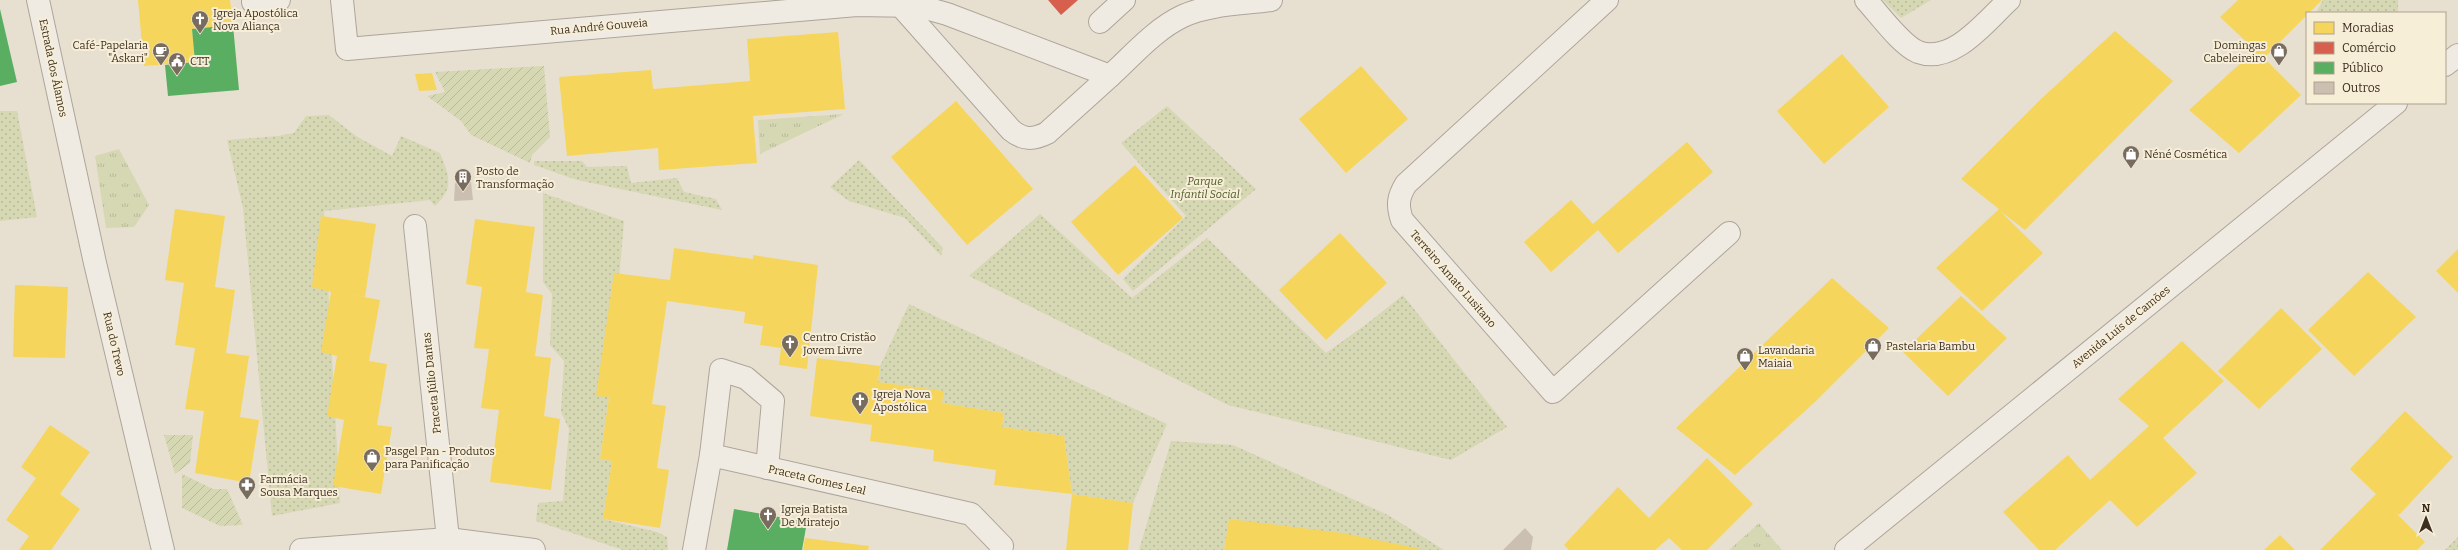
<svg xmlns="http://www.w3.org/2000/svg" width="2458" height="550" viewBox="0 0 2458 550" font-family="Bitter,serif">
<defs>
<pattern id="grass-tufts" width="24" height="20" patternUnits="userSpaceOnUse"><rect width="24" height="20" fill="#d6d7b3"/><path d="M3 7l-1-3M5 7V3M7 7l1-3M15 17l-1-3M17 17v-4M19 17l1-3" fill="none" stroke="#b9b99a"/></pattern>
<pattern id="park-dots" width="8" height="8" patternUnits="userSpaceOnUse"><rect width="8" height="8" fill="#d6d7b3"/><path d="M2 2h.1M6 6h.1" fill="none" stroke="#b9b99a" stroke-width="1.8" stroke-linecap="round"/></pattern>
<pattern id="garden-furrows" width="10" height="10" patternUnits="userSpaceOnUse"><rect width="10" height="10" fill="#d6d7b3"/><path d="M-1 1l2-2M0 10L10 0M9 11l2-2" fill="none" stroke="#b9b99a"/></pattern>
</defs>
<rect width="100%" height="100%" fill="#e7e0d1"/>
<g fill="url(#grass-tufts)">
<path d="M844,114L760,154L758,120Z"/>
<path d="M119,149L149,205L134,227L106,228L95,156Z"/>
<path d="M1759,523L1782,550H1729Z"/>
</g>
<g fill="url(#park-dots)">
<path d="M1883,0H1931L1901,18Z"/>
<path d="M2323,0H2398V13H2316Z"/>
<path d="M1167,106L1256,189L1133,291L1123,279L1186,216L1121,143Z"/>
<path d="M0,111H17L37,217L0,221Z"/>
<path d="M329,115L356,136L392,156L401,136L440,153C449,176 455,187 435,206L430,200L324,211L340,503L272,516L243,208L227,140L278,136L294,133L306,116Z"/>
<path d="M859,160L943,248L941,256L905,218L849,201L830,187Z"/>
<path d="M534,161H582L587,167L627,166L631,183L677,178L684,192L716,199L722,210L577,180L534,165Z"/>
<path d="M543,193L624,221L609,397L600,459L612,461L603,519L657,532L667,537L668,550H623L536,521L538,503L563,501L569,429L561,412L564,361L550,345L552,294L543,282Z"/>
<path d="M1040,214L1132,298L1207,238L1326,353L1368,323L1403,295L1507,427L1451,460L1228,405L969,276Z"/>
<path d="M909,304L1167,424L1133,503L1072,494L1064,436L1002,427L1004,413L942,403L943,391L878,382L880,366Z"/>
<path d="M1171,441L1233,445L1388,515L1444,550H1424L1229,519L1224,550H1139Z"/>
<path d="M2458,537V550H2445Z"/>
</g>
<g fill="url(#garden-furrows)">
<path d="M544,66L550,137L532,155L530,163L471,135L461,121L427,96L445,92L435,72Z"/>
<path d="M164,435H193L190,463L175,474Z"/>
<path d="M182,474L213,489H227L243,525L220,526L182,508Z"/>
</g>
<g fill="#f6d55c">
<path d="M138,0H230L233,25L192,29L195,62L144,66Z"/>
<path d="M2238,0H2322L2264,58L2301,95L2239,153L2189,110L2255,50L2220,17Z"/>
<path d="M2115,31L2173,81L2025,230L2000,211L2043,253L1982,311L1936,268L1999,209L1961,179L2042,98Z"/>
<path d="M838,32L845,109L753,116L757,163L659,170L658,148L567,156L559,77L651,70L653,89L750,81L747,39Z"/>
<path d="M1842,54L1889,107L1824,164L1777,111Z"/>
<path d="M1361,66L1408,119L1346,173L1299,119Z"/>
<path d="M432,73L437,90L419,91L415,74Z"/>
<path d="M956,101L1033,189L967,245L891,157Z"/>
<path d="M1687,142L1713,172L1618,253L1598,230L1551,272L1524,242L1571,200L1593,224Z"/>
<path d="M1135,165L1183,218L1118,275L1071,222Z"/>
<path d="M175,209L225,216L215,287L235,290L226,353L249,356L240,417L259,420L249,483L195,473L204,411L185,409L195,348L175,345L184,283L165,280Z"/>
<path d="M321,216L376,224L365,297L348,294L380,300L369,361L387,364L377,425L392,427L381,494L333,486L344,420L327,416L337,356L321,352L331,292L312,287Z"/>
<path d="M475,219L535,227L526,292L543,295L535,356L551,358L544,416L560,419L551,490L490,482L499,410L481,408L489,349L474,348L482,287L466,284Z"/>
<path d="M1340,233L1387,283L1326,340L1279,290Z"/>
<path d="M674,248L753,259V255L818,265L807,369L779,365L781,348L760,345L763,326L744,323L745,312L667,301L652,404L666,406L657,468L669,470L660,528L603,519L612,461L600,459L609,397L596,396L614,273L670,280Z"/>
<path d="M2458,249V293L2436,271Z"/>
<path d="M2368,272L2416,317L2354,376L2308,330Z"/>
<path d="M1832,278L1889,328L1817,400L1735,475L1676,428Z"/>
<path d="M15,285L68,287L65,358L13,357Z"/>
<path d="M1961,296L2007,338L1948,396L1903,352Z"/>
<path d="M2281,308L2322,349L2259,409L2218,371Z"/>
<path d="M2182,341L2224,381L2163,438L2197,473L2137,527L2105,495L2110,500L2055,550H2039L2003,512L2068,455L2090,480L2149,426L2118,399Z"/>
<path d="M817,358L880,366L878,382L944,391L942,403L1004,413L1002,427L1064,436L1072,494L1133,503L1128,550H1066L1072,494L994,485L996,470L933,461L934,450L870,441L872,425L810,416Z"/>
<path d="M2405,411L2453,457L2399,515L2395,512L2425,542L2417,550H2320L2376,494L2350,469Z"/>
<path d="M50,425L90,452L60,494L80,509L51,550H19L29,536L6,520L36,478L21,467Z"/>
<path d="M1707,458L1753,504L1707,550H1682L1669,538L1655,550H1569L1564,545L1618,487L1649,518Z"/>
<path d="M1229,519L1342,533L1426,550H1224Z"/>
<path d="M2280,535L2295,550H2264Z"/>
<path d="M805,538L869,546L868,550H803Z"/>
</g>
<path fill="#d6604d" d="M1048,0H1078L1061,15Z"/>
<g fill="#5aae61">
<path d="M0,9L17,82L0,86Z"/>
<path d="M233,25L239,90L168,96L165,65L195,62L192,29Z"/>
<path d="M734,509L807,522L802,550H727Z"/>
</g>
<g fill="#cbbfb2">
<path d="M471,182L473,200L454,201L455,183Z"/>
<path d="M1525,528L1533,537L1531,550H1503Z"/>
</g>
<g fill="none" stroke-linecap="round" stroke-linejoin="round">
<g stroke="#ada599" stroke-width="24">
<g id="minor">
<path d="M342,0L347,49L857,5L918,6L947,14L1110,76C1132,56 1155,29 1183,16C1209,4 1243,4 1271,0"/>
<path d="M1607,0L1406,184C1398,197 1397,205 1402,220L1553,392L1729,233"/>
<path d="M1866,0C1879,14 1901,45 1918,52C1953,65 1986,21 2009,0"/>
<path d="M253,2L279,0"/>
<path d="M900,5L1011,130C1023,140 1033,140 1047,133L1110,76"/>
<path d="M1100,22L1124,0"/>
<path d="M415,226L448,539"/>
<path d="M711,455L721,370L746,378L773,401L767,468"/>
<path d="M694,550L711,455L971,514L1002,546L1001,550"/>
</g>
</g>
<g stroke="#ada599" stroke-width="24">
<g id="tertiary">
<path d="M38,0L95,263L163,550"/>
<path d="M2445,65L2458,55"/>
<path d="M301,550L448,539L534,550"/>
<path d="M1846,550L2396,103"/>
</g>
</g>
<use href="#minor" stroke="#efebe3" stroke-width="22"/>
<use href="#tertiary" stroke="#efebe3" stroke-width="22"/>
</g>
<defs>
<g id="church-pin" transform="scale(0.9)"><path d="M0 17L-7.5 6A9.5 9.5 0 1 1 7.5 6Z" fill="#786c5e" stroke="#f7eed8"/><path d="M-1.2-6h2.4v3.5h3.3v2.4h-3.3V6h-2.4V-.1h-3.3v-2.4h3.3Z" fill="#fff"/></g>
<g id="cafe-pin" transform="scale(0.9)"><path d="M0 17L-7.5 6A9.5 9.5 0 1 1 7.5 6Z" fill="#786c5e" stroke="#f7eed8"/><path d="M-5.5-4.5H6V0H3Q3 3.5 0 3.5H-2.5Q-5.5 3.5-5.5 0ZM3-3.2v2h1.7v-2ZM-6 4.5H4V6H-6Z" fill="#fff"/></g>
<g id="shop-pin" transform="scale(0.9)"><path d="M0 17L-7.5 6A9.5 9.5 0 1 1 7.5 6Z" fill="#786c5e" stroke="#f7eed8"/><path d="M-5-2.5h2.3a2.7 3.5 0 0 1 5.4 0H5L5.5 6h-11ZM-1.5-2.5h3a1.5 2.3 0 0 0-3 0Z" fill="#fff"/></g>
<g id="civic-pin" transform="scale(0.9)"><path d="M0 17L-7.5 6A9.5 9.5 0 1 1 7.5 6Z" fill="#786c5e" stroke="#f7eed8"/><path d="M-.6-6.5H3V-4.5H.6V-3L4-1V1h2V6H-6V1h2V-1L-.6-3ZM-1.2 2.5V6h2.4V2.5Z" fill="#fff"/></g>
<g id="building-pin" transform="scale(0.9)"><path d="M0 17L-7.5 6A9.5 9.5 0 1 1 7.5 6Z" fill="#786c5e" stroke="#f7eed8"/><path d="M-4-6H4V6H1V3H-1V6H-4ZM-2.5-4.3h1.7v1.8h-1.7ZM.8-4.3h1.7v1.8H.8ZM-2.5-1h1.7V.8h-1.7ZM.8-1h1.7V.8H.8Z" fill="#fff"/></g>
<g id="pharmacy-pin" transform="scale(0.9)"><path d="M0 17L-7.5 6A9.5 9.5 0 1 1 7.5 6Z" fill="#786c5e" stroke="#f7eed8"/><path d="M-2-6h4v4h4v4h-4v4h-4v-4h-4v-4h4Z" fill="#fff"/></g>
</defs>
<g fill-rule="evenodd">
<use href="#church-pin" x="200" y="19"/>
<use href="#cafe-pin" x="161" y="51"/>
<use href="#shop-pin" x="2279" y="51"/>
<use href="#civic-pin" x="177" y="61"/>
<use href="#shop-pin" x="2131" y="154"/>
<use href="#building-pin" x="463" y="177"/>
<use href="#church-pin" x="790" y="343"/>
<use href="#shop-pin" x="1873" y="346"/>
<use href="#shop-pin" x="1745" y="356"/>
<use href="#church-pin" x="860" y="400"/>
<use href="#shop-pin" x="372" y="457"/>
<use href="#pharmacy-pin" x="247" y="485"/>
<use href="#church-pin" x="768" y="515"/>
</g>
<g text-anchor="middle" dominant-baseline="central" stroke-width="4" stroke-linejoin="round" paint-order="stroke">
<g font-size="11" fill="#3d2e20" stroke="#f7eed8" text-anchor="start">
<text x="213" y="13">Igreja Apostólica<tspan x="213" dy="13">Nova Aliança</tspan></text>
<text x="148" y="45" text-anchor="end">Café-Papelaria<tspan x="148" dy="13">"Askari"</tspan></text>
<text x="2266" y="45" text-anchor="end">Domingas<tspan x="2266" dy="13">Cabeleireiro</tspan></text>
<text x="190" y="61">CTT</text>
<text x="2144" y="154">Néné Cosmética</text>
<text x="476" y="171">Posto de<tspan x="476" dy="13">Transformação</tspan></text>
<text x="803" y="337">Centro Cristão<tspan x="803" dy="13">Jovem Livre</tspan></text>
<text x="1886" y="346">Pastelaria Bambu</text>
<text x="1758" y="350">Lavandaria<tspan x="1758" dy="13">Maiaia</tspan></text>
<text x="873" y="394">Igreja Nova<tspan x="873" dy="13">Apostólica</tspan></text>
<text x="385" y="451">Pasgel Pan - Produtos<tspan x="385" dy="13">para Panificação</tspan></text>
<text x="260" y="479">Farmácia<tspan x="260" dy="13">Sousa Marques</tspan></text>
<text x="781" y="509">Igreja Batista<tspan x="781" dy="13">De Miratejo</tspan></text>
</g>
<g font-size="11" fill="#3d2e20" stroke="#f7eed8">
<text transform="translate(599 27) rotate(-5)">Rua André Gouveia</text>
<text transform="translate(53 68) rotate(78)">Estrada dos Álamos</text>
<text transform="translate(1453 279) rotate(49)">Terreiro Amato Lusitano</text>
<text transform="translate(2121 327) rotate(-39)">Avenida Luís de Camões</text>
<text transform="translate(114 344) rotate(77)">Rua do Trevo</text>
<text transform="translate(432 383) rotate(-96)">Praceta Júlio Dantas</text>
<text transform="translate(817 480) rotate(13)">Praceta Gomes Leal</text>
</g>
<g font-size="11" font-style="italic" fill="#4d5a26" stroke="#f7eed8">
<text x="1205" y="181">Parque<tspan x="1205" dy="13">Infantil Social</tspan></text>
</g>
</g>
<rect x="2306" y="12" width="140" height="92" fill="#f7eed8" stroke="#ada18e"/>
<rect x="2314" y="22" width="20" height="12" fill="#f6d55c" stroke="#ada18e"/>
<text x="2342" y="32" font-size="12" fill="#3d2e20">Moradias</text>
<rect x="2314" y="42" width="20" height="12" fill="#d6604d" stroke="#ada18e"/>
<text x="2342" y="52" font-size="12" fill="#3d2e20">Comércio</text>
<rect x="2314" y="62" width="20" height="12" fill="#5aae61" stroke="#ada18e"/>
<text x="2342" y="72" font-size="12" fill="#3d2e20">Público</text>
<rect x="2314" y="82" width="20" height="12" fill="#cbbfb2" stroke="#ada18e"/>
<text x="2342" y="92" font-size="12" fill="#3d2e20">Outros</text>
<g transform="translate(2426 518)" stroke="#f7eed8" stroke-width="3" paint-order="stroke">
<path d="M0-3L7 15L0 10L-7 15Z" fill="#3d2e20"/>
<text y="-6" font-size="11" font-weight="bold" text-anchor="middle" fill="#3d2e20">N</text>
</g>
</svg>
